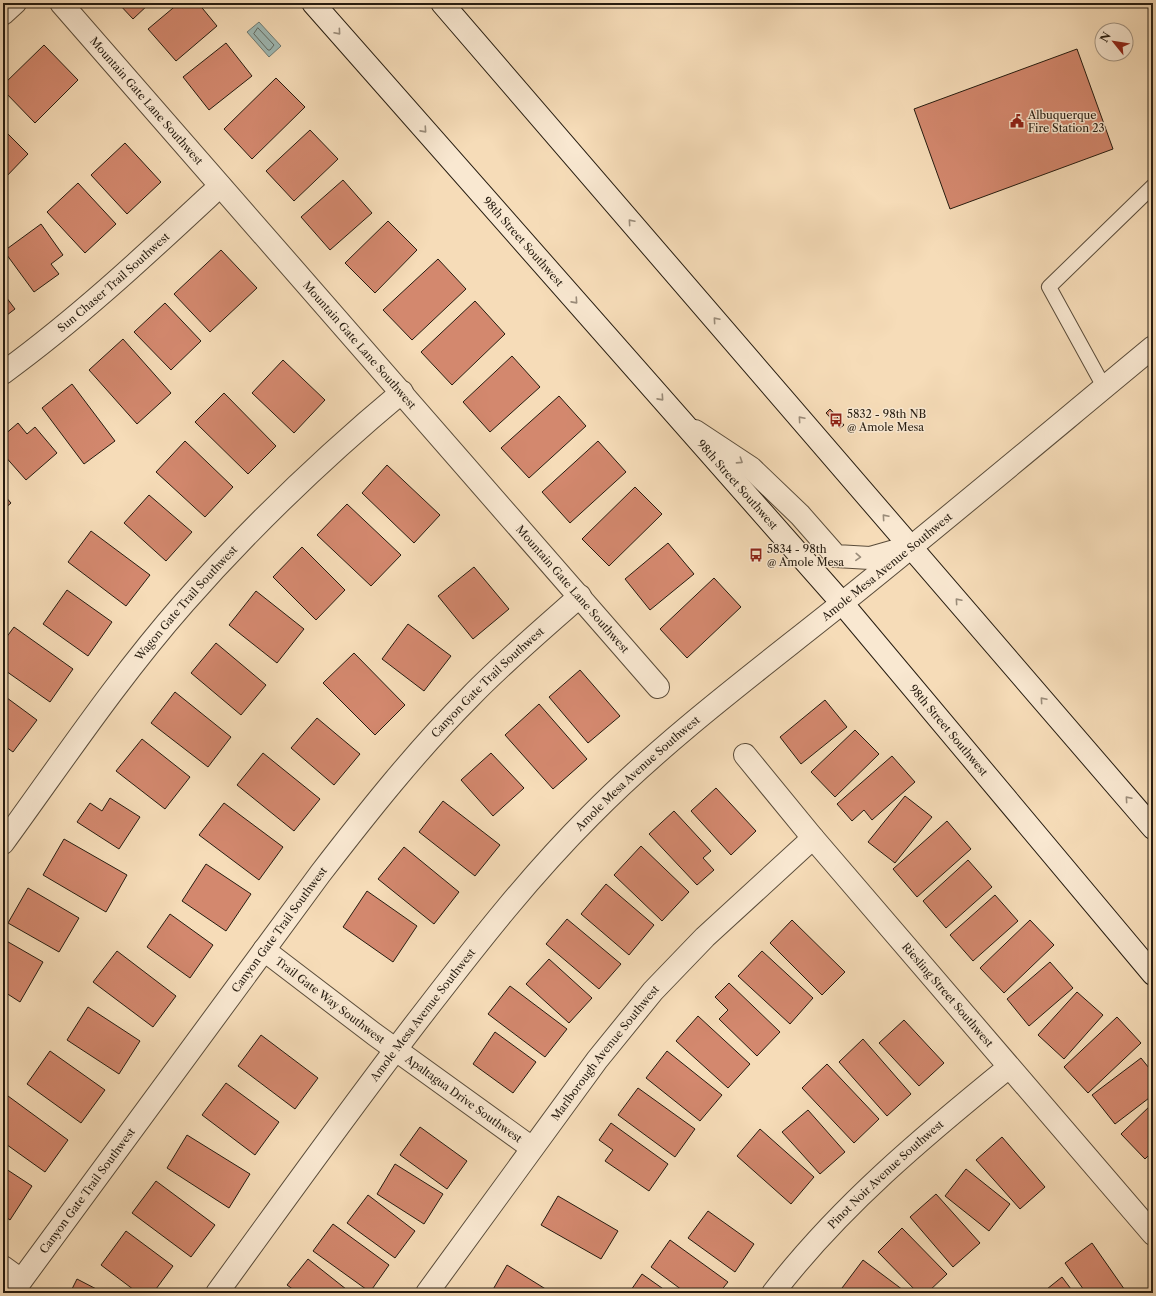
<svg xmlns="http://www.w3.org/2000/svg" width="1156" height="1296" viewBox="0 0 1156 1296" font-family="'Libre Caslon Text',serif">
<rect width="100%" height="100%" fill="#f6dcb8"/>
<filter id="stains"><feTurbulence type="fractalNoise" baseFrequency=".005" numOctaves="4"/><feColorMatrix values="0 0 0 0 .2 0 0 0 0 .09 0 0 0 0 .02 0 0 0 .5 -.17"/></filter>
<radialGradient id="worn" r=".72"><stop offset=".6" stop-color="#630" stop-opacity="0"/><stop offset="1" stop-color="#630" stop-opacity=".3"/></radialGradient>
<path fill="#9ebab6" stroke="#6e7b74" d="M259,22L281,46L269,57L247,32Z"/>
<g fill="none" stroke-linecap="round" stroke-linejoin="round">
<path stroke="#626b63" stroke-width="1" d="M258,28L274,45L270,50H268L254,34Z"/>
</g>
<g fill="#d3886e" stroke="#261c10">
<path d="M118,3H150L133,19Z"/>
<path d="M179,3H198L217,26L176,61L148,29Z"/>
<path d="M226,43L252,76L209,110L183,77Z"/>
<path d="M44,45L78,80L35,123L3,90V85Z"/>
<path d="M1077,49L1113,149L950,209L914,109Z"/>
<path d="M276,78L305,107L252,159L224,129Z"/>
<path d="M3,129L28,154L3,180Z"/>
<path d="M310,130L338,159L294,201L266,171Z"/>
<path d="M125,143L161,182L127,214L91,175Z"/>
<path d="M343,180L372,213L330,250L301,217Z"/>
<path d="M78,183L116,224L85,253L47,212Z"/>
<path d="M388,221L417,250L375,293L345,263Z"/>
<path d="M41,224L63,255L51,264L59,274L34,292L4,251Z"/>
<path d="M221,250L257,288L210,332L174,294Z"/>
<path d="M438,259L466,289L412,340L383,310Z"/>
<path d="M3,293L15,309L3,318Z"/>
<path d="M475,301L505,334L452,385L421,352Z"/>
<path d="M165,303L201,341L171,370L134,332Z"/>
<path d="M123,339L171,393L137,424L89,370Z"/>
<path d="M512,356L540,387L490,432L463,402Z"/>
<path d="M283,360L325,400L294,433L252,393Z"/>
<path d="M72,384L115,441L84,464L42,408Z"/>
<path d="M224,393L276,446L248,474L195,422Z"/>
<path d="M559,396L586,426L529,478L501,448Z"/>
<path d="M830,409L844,425L840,428L826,413Z"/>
<path d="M18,423L27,434L35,427L57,453L26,480L3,454V436Z"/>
<path d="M185,441L233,487L205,517L156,472Z"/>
<path d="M598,441L626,472L570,523L542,492Z"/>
<path d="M387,465L440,515L414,543L362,493Z"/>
<path d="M635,487L662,514L609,566L582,539Z"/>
<path d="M3,494L11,503L3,510Z"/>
<path d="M149,495L192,532L166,561L124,523Z"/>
<path d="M347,504L401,555L371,586L317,535Z"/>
<path d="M91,531L150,575L126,606L68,562Z"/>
<path d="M668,543L694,574L650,610L625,579Z"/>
<path d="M302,547L345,590L316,620L273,577Z"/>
<path d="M474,567L509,609L473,639L438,596Z"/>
<path d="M714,578L741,607L687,658L660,629Z"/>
<path d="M67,590L112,622L88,656L43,624Z"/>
<path d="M256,591L304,629L277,663L229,625Z"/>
<path d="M408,624L451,656L424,691L382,659Z"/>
<path d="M14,627L73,669L50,702L3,669V642Z"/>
<path d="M216,643L266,685L241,715L191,673Z"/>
<path d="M354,653L405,705L375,735L323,683Z"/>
<path d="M580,670L620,716L588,743L549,697Z"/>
<path d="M175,692L231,737L208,767L151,723Z"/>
<path d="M3,695L37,720L13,752L3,745Z"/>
<path d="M825,700L847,727L801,764L780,737Z"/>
<path d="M539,704L587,759L553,789L505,735Z"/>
<path d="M317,718L360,754L334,785L291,748Z"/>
<path d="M855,730L879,754L835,797L811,772Z"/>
<path d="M142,739L190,777L165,809L116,771Z"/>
<path d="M263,753L320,799L294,831L237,785Z"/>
<path d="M491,753L524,788L493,816L461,780Z"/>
<path d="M892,756L915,782L872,820L864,810L852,821L837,804Z"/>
<path d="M716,788L756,831L731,855L691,811Z"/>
<path d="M905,796L932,817L895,863L868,842Z"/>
<path d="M110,798L140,817L119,849L77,822L90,803L102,811Z"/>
<path d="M443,801L500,845L475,876L419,832Z"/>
<path d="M224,803L283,847L259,880L199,835Z"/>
<path d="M674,811L711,851L703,858L714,870L697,885L649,834Z"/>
<path d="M947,821L971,849L917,897L893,869Z"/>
<path d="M64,839L127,875L106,912L43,875Z"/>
<path d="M641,846L689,892L662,921L614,875Z"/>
<path d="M404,847L459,892L434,924L378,879Z"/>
<path d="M968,860L992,887L946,928L923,901Z"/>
<path d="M206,864L251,894L226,931L182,901Z"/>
<path d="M606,884L654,925L629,955L581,914Z"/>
<path d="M28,888L79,918L59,952L8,923Z"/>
<path d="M367,891L417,926L393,962L343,927Z"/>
<path d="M995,895L1018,921L973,961L950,935Z"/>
<path d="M170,914L213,945L190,978L147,947Z"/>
<path d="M567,919L621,964L599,989L546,944Z"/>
<path d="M792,920L845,972L822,995L770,943Z"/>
<path d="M1030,920L1054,945L1004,993L980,968Z"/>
<path d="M3,939L43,962L20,1002L3,991Z"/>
<path d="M117,951L176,996L153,1027L93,982Z"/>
<path d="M762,951L813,998L790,1024L738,976Z"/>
<path d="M549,959L592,998L569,1023L526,984Z"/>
<path d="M1050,962L1073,988L1029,1026L1007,999Z"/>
<path d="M729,983L780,1032L757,1056L719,1019L728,1010L715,997Z"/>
<path d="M510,986L567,1029L545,1057L488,1014Z"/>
<path d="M1077,992L1103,1015L1064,1059L1038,1035Z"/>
<path d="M88,1007L140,1041L119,1074L67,1040Z"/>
<path d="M698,1016L750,1064L728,1088L676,1041Z"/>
<path d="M1117,1017L1141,1043L1088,1093L1064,1067Z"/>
<path d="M904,1020L944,1063L919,1086L879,1043Z"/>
<path d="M495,1032L536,1062L513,1093L473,1064Z"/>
<path d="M261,1035L318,1078L295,1109L238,1066Z"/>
<path d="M863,1039L911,1094L887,1116L839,1062Z"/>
<path d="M50,1051L105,1090L81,1123L27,1084Z"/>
<path d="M667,1051L722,1095L700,1121L646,1078Z"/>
<path d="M1141,1058L1153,1073V1095L1115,1124L1092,1095Z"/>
<path d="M827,1064L879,1119L854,1143L802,1088Z"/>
<path d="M226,1083L279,1122L255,1155L202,1115Z"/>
<path d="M638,1088L695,1129L675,1157L618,1115Z"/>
<path d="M8,1096L68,1140L45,1172L3,1142V1102Z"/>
<path d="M1153,1103V1151L1145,1159L1121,1134Z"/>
<path d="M808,1110L845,1152L820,1174L782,1132Z"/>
<path d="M611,1123L668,1164L649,1191L605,1161L613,1150L599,1140Z"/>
<path d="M420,1127L467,1161L447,1189L400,1155Z"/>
<path d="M760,1129L814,1177L791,1204L737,1156Z"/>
<path d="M187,1135L250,1174L229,1208L167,1168Z"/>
<path d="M1002,1137L1045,1187L1020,1209L976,1160Z"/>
<path d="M1153,1158V1166L1149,1161Z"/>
<path d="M395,1164L443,1194L424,1224L377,1194Z"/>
<path d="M3,1167L32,1186L10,1220L3,1215Z"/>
<path d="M966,1169L1010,1204L989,1231L945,1196Z"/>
<path d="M156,1181L215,1225L191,1257L132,1213Z"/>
<path d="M936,1194L980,1243L953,1267L910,1217Z"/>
<path d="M368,1195L415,1231L395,1258L347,1223Z"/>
<path d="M558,1196L618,1231L601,1259L541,1225Z"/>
<path d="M708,1211L754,1244L735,1272L688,1238Z"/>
<path d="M333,1224L389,1265L370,1292L313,1251Z"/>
<path d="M902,1228L947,1274L927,1293H918L878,1252Z"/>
<path d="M126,1231L173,1266L153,1293H138L101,1265Z"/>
<path d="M670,1240L728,1282L719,1293H686L651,1267Z"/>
<path d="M1092,1243L1127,1293H1086L1065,1263Z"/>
<path d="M308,1259L351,1293H298L287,1285Z"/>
<path d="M863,1260L907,1293H849L842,1288Z"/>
<path d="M507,1265L552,1293H491Z"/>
<path d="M642,1274L669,1293H629Z"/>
<path d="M1062,1277L1074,1293H1042Z"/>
<path d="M77,1279L104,1293H70Z"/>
</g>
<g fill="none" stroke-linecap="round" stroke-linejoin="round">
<g stroke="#5a4c3a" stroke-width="16">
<path id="service" d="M1104,387L1049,287L1153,186"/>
</g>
<g stroke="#5a4c3a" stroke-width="24">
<g id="minor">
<path id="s1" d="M61,3L658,687"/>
<path d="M3,14L15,3"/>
<path id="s2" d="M3,373C80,317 150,251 220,186"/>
<path id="s3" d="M745,755L813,838L1153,1234"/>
<path id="s4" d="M3,843C62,762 118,678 184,603C251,527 324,457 402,392"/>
<path id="s5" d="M264,950L374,1034L532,1148"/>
<path d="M3,1267L21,1280"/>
<path id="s6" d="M12,1293L320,874C367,813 416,751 471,696C505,661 543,629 580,596"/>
<path id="s7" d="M427,1293L597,1060L653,991L705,937L813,838"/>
<path id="s8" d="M773,1293C840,1206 924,1136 1009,1067"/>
</g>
</g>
<g stroke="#5a4c3a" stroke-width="24">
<g id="tertiary">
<path d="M695,431L751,468L800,515L836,556L870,558L905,548"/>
<path id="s9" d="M217,1293C287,1197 356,1100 429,1006C480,940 531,875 590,816C667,738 756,672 841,604C946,520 1049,433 1153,347"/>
</g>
</g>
<g stroke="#261c10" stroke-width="24">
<g id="secondary">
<path id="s10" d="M313,3L842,603L1153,974"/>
<path d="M442,3L1153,828"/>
</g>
</g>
<use href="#service" stroke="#f9e8d1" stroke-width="14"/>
<use href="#minor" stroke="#f9e8d1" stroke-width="22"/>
<use href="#tertiary" stroke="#f9e8d1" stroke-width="22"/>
<use href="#secondary" stroke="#f9e8d1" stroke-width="22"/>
</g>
<defs><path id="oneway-chevron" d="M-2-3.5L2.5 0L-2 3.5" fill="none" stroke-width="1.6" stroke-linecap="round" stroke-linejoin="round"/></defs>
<g stroke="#9a8c7a">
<use href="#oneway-chevron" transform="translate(338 32) rotate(49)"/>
<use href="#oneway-chevron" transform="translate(424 130) rotate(48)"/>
<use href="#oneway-chevron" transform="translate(631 222) rotate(-131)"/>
<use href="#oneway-chevron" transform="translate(575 301) rotate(48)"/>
<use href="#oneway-chevron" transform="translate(716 320) rotate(-131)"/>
<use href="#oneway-chevron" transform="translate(661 398) rotate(48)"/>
<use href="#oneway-chevron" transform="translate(801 419) rotate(-131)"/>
<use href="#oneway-chevron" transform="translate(740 461) rotate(33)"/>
<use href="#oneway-chevron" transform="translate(885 517) rotate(-131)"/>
<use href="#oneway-chevron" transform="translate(858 557) rotate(3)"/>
<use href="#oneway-chevron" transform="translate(958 601) rotate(-131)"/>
<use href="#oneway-chevron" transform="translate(1043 700) rotate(-131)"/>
<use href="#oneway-chevron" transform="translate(1128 799) rotate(-131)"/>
</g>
<defs>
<g id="civic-bare" transform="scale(1.08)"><path d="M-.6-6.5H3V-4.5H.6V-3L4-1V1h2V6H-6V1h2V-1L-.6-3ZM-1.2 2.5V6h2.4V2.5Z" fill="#8f2418" stroke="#f9e8d1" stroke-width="2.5" paint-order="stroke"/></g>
<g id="bus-bare" transform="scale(1.08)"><path d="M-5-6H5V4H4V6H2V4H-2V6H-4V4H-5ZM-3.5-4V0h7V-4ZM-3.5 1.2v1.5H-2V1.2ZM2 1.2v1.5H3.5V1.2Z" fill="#8f2418" stroke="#f9e8d1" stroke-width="2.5" paint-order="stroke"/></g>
</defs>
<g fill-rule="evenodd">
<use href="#civic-bare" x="1017" y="121"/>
<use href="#bus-bare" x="836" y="420"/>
<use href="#bus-bare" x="756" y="555"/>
</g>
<g text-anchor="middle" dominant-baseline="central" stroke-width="3" stroke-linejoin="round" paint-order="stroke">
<g font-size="11" fill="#261c10" stroke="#f9e8d1">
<text stroke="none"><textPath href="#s1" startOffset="130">Mountain Gate Lane Southwest</textPath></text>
<text stroke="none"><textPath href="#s10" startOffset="318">98th Street Southwest</textPath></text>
<text stroke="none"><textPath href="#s2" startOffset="143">Sun Chaser Trail Southwest</textPath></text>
<text stroke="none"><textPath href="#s1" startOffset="454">Mountain Gate Lane Southwest</textPath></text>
<text stroke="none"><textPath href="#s10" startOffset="642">98th Street Southwest</textPath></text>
<text stroke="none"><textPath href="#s9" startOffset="994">Amole Mesa Avenue Southwest</textPath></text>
<text stroke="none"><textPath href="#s1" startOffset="778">Mountain Gate Lane Southwest</textPath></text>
<text stroke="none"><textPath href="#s4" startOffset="302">Wagon Gate Trail Southwest</textPath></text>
<text stroke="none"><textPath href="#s6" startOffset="775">Canyon Gate Trail Southwest</textPath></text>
<text stroke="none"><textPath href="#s10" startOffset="966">98th Street Southwest</textPath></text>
<text stroke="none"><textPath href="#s9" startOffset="670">Amole Mesa Avenue Southwest</textPath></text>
<text stroke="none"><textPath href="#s6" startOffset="451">Canyon Gate Trail Southwest</textPath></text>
<text stroke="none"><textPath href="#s3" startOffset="314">Riesling Street Southwest</textPath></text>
<text stroke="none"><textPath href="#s5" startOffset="83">Trail Gate Way Southwest</textPath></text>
<text stroke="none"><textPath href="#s9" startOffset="346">Amole Mesa Avenue Southwest</textPath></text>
<text stroke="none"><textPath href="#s7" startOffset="299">Marlborough Avenue Southwest</textPath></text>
<text stroke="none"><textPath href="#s5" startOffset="249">Apaltagua Drive Southwest</textPath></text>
<text stroke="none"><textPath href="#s8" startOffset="164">Pinot Noir Avenue Southwest</textPath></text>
<text stroke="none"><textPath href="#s6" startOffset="127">Canyon Gate Trail Southwest</textPath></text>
</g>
<g font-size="11" fill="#261c10" stroke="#f9e8d1" text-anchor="start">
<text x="1028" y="115">Albuquerque<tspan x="1028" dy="13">Fire Station 23</tspan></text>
<text x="847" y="414">5832 - 98th NB<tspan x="847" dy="13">@ Amole Mesa</tspan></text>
<text x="767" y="549">5834 - 98th<tspan x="767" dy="13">@ Amole Mesa</tspan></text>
</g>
</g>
<rect width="1156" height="1296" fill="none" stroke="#f6dcb8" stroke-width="16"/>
<rect x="4" y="4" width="1148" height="1288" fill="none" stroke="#261c10" stroke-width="2"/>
<rect x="8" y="8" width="1140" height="1280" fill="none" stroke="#261c10"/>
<g transform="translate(1114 42) rotate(300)"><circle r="19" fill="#f9e8d1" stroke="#a59684"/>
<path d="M0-3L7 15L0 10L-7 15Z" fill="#8f2418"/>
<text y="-6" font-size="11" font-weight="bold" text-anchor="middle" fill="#261c10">N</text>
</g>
<rect width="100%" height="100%" filter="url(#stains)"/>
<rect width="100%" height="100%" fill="url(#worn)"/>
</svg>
